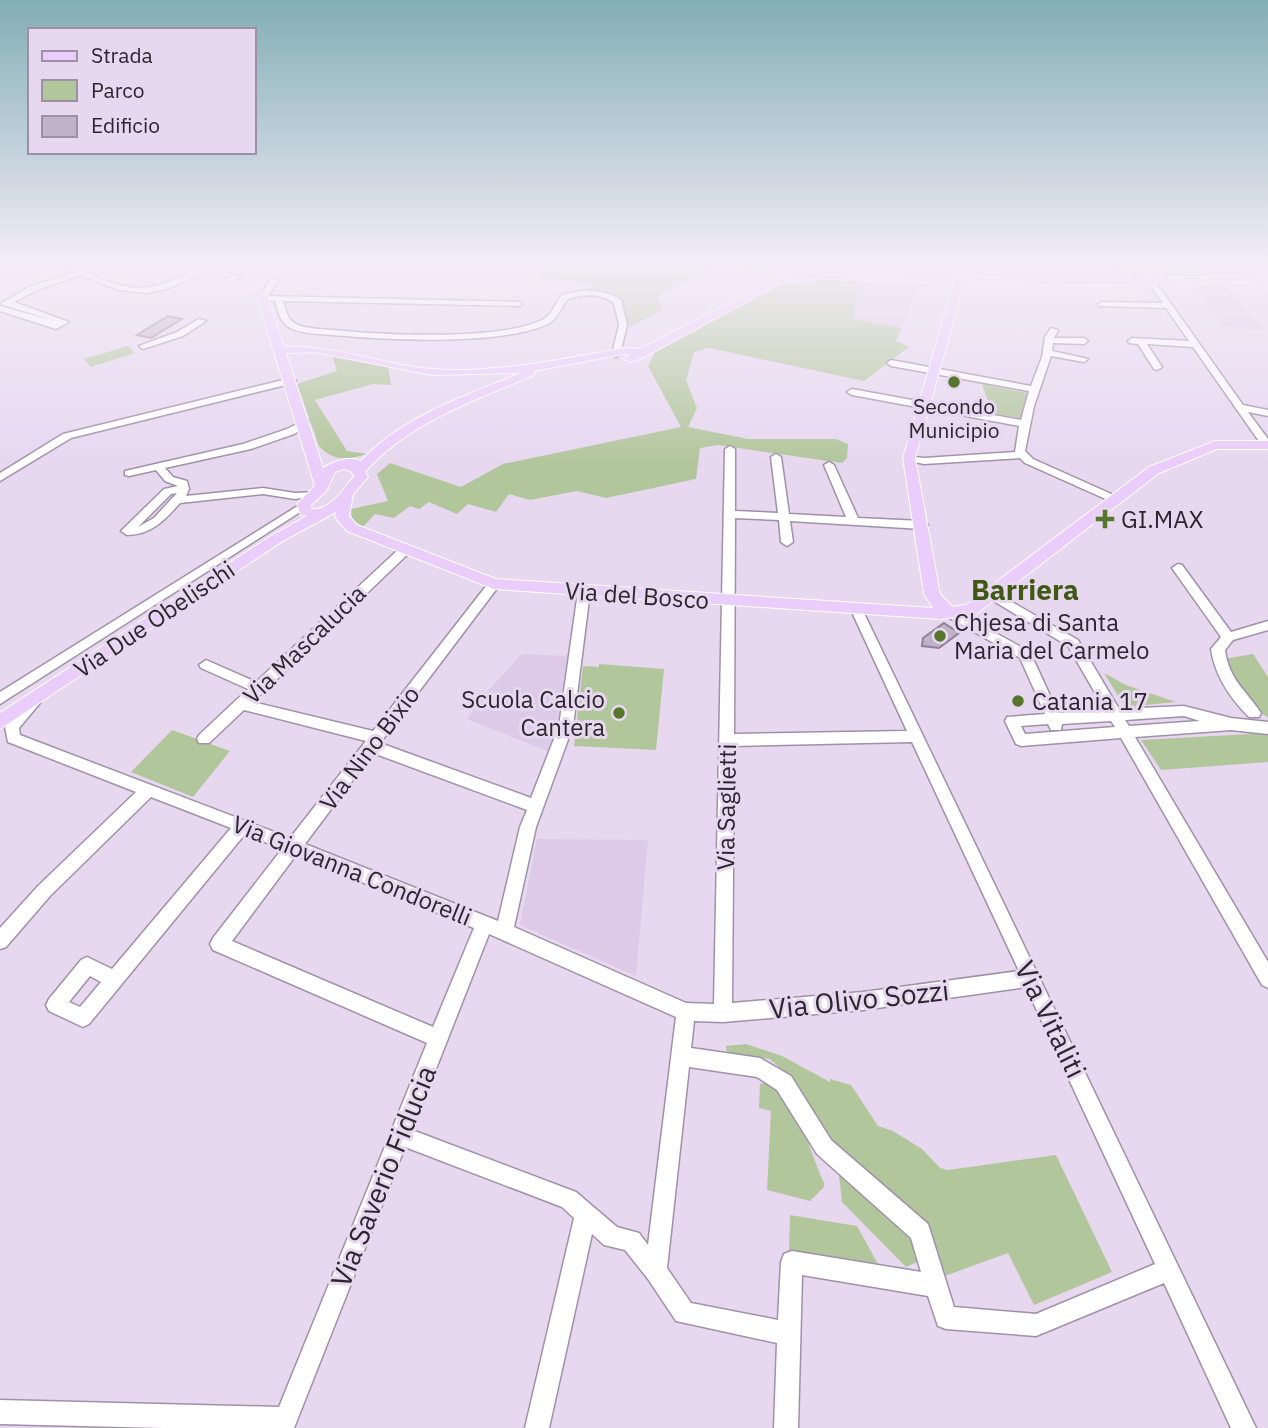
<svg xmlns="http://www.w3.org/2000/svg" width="1268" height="1428" viewBox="0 0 1268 1428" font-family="'IBM Plex Sans',sans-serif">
<rect width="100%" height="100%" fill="#e7d8f0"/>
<g fill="#ddcae8">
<path d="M1192,263H1254L1261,275L1211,277Z"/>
<path d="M858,280L919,284L901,328L854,319Z"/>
<path d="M1223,282L1261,329L1225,327L1191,284Z"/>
<path d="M522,654L567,656L556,730L547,751L467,719L484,695Z"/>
<path d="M537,839L648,840L636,976L520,925Z"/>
</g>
<g fill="#b2c69c">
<path d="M546,263H773L770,274L719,264L657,296L663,310L625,329L621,298L587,290L592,285L539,277Z"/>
<path d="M1158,263H1192L1211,277L1172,278Z"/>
<path d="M807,277L858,280L854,319L901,328L896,341L909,347L864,381L709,348L694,352L686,380L697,408L688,427L748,439H836L848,444L847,458L842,463L718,445L700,448L696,479L606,498L577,491L530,500L509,494L496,512L468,504L457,514L429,502L419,509L410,506L394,518L375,514L363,527L352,520L351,509L388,501L377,474L390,463L461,487L503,464L681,427L648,366L655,352L781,283L815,286L817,280Z"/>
<path d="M128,346L135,353L91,367L84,359Z"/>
<path d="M332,355L388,367L391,385L373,384L315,400L347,451L368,454L364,455C346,460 333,461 319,446L297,384L337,371Z"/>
<path d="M982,384L1027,393L1020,418L992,413Z"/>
<path d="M1253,654L1268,677V718L1245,700L1224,659Z"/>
<path d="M599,664L664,669L656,750L574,746L583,666L599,667Z"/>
<path d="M1104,673L1126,685L1176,702L1125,707Z"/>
<path d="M172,730L230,751L193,797L131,772Z"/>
<path d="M1268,733V762L1161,770L1141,740Z"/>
<path d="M746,1044L782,1056L830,1082V1079L851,1085L878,1126L893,1131L922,1149L940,1168L948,1170L1056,1155L1112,1272L1034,1305L1008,1253L942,1277L929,1228L831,1141L795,1082L770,1059L727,1053L726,1046Z"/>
<path d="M770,1082C800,1106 809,1150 824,1183V1187L810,1201L767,1190L771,1111L759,1108L760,1084Z"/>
<path d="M842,1171L917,1241L921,1260L906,1267L842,1202L839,1175Z"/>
<path d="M790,1215L857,1226L880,1268L789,1252Z"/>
</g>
<g fill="#c1b2c9" stroke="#8f8297" stroke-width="2">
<path d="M168,316L182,319L151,338L137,335Z"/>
<path d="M944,623L959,633L939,648L922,646L923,638Z"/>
</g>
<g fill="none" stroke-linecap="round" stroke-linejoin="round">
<g stroke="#9f91a8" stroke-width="3">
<g id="minor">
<path d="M64,263C78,262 91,275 104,280C151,299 167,279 209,266L240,277L229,285L225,283L230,278L209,271L166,289L146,293L119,290L81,275L37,290L14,302L69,322L56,329L0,311V306L58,322L0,304L31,286L76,272Z"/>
<path d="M1115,263H1123L1139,283L1138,285H1132Z"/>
<path d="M1134,263H1142L1243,405L1268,410V416L1248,412L1268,439V448L1263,447L1193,347L1147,344L1162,367L1157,370L1154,369L1138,344L1129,343L1128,341L1132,338L1189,341L1166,308L1099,306L1098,304L1102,302L1163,303Z"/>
<path d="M1147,263H1155L1170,280V284H1164Z"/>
<path d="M271,278L278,280L268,296L519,302L523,304L519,306L283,301C286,309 287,320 296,324C306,329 321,329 333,330C383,335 498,341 542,320C552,316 555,303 562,295C582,289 603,288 621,300L627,325L620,354L616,357L612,354L619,325L614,303C600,293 584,294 568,299C561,307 558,319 548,324C501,346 386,340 333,335C320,334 302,334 290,328C280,322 278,311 275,301L260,300L259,298Z"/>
<path d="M199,319L206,321L183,336L143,349L139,346L177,332Z"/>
<path d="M1051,328L1058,330L1054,338H1084L1088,341L1084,344L1053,343L1052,351L1088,359L1084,362L1051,356L1034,406L1025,451L1033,459L1118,497V501H1110L1025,463L1020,458L924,464L905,460V456L924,458L1015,452L1019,426L852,395L847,392L852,389L1021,420L1029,391L891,366L887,363L891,360L1031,386L1042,357L1045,337Z"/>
<path d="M291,378L296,381L294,383L71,438L0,481V473L63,434Z"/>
<path d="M305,420L308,421V425L294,434L251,449L165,468L173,477L187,481L189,489L186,496L263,488L295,493L319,492V496L295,499L263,494L180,503C165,520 151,535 127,535L121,531L164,489L178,486L165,481L156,470L129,476L125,475V471L243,444L287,429ZM177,493L154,518L138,527L171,494Z"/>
<path d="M730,446L735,449V511L778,513L771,457L776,454L781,457L789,514L846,517L824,465L829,462L834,465L858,518L922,521L928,525L922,529L790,521L793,542L787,546L781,542L779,520L735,518L734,734L907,731L851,610L853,607H861L1256,1428H1231L1164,1283L1036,1336L946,1329L938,1326L928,1296L802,1275L798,1428H774L777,1343L676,1321L648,1279L625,1250L604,1245L592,1234L549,1428H525L574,1218L562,1207L405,1147L294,1428H163L0,1424V1400L279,1407L427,1043L213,950L210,944L213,938L282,849L245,834L89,1024L83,1027L49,1011L46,1005L49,999L81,960L87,957L112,969L231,828L151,797L50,896L6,947L0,949V928L38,886L136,792L8,742L5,727L7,723L28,699H38L40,703L19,728L20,735L290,838L366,741L244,710L209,743H199L197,739L199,735L248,689L201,668L199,665L206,660L256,682L401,547H409V553L253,702L373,731L490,581H498L500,584L498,587L380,743L531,798L559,726L578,592L580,589H588L590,592L573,726L536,827L514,927L686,1003L714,1004L725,449ZM912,742L1019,971L863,992L732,1003L734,746ZM373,753L527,810L520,827L498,921L305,844ZM296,855L474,928L433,1027L232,941ZM489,934L676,1017L648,1245L639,1233L617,1227L576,1192L412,1130ZM90,976L101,982L80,1007L69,1002ZM1026,987L1155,1264L1036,1314L954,1307L928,1224L831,1140L791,1076L760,1058L691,1048L694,1021L723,1022L863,1010ZM689,1067L757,1077L777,1090L817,1154L911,1238L921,1272L792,1251L784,1254L781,1262L778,1320L691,1303L667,1268Z"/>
<path d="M304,502L308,503V507L0,704V692Z"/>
<path d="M1178,564L1182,565L1231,632L1268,621V630L1233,640L1225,650C1229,680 1246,690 1261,713L1259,717H1249C1230,698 1215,676 1211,649L1221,637L1172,568Z"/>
<path d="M991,590L1078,640L1119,709L1184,706L1231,718L1268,722V734L1231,730L1135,737L1268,962V988L1262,985L1121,738L1021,746L1016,744L1005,721L1007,717L1045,714L1020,658L946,616L944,613L946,610H954L1030,652L1058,713L1105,710L1068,646L987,597L985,594L987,591ZM1184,716L1200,721L1129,726L1125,720ZM1111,721L1115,727L1025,734L1021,726L1048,724L1051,730H1061L1062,724Z"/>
</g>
</g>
<g stroke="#fff" stroke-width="2">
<path id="major" d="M167,263H180L267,296L284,347C335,345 382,365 432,369C496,374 561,359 624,348L640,349L770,282L789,276L774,270L779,267L817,274L956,277L960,263H970L966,277L1124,279L1268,275V281L1124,285L964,283L915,458L940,594L953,607L966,605L1149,467L1215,441H1268V449H1217L1159,473L976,614L940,619L494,589L347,531L335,517L336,512L281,542L0,729V713L271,536L307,516L301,515L297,504L315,486L258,300ZM802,278L954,283L903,458L924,594L933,608L496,579L357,525L349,516L353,494L368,477L365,472C408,423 475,400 534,375V371L624,354L630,355L624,359L630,362L642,358L776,286ZM314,352L432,375L521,373C467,395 401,417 361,461C350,455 332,462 323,468L286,353ZM344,469L352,472L354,477C343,489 330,511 312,509L311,505L327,490L335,472Z"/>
</g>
<use href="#minor" fill="#fff" fill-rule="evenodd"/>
<use href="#major" fill="#ebcdfb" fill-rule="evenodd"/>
</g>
<linearGradient id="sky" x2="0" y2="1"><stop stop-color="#82aeb4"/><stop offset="0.57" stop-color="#f4edf8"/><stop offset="1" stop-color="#f4edf8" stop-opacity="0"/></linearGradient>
<rect width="1268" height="463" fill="url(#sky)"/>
<g fill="#57762c" stroke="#e7d8f0" stroke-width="2.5">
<circle cx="954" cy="382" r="7"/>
<path d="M1101.5 508.5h7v7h7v7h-7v7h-7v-7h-7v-7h7z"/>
<circle cx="940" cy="636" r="7"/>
<circle cx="1018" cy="701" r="7"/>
<circle cx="619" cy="713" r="7"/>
</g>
<g text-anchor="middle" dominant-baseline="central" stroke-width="6" stroke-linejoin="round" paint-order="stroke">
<g font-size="21" fill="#2c262f" stroke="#e7d8f0">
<text x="954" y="406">Secondo<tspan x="954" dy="24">Municipio</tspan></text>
</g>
<g font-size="24" fill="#2c262f" stroke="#e7d8f0" text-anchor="start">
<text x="1121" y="519">GI.MAX</text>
<text x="954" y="622">Chjesa di Santa<tspan x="954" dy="28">Maria del Carmelo</tspan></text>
<text x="605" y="699" text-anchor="end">Scuola Calcio<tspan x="605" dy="28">Cantera</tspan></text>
<text x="1032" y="701">Catania 17</text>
</g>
<g font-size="24" fill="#2c262f" stroke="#e7d8f0">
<text transform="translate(637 595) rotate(4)">Via del Bosco</text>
<text transform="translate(154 619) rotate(-34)">Via Due Obelischi</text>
<text transform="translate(304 644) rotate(-44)">Via Mascalucia</text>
<text transform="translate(369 748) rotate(-53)">Via Nino Bixio</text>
<text transform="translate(726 807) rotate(-89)">Via Saglietti</text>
<text transform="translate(352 870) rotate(22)">Via Giovanna Condorelli</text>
</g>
<g font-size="28" font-weight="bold" fill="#3f5914" stroke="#e7d8f0">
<text x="1025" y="589">Barriera</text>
</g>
<g font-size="28" fill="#2c262f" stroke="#e7d8f0">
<text transform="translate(859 999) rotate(-6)">Via Olivo Sozzi</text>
<text transform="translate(1051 1019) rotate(64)">Via Vitaliti</text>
<text transform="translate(383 1176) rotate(-68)">Via Saverio Fiducia</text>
</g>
</g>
<rect x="28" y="28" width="228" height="126" fill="#e7d8f0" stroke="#9c91a3" stroke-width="2"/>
<rect x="42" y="51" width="35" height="10" fill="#ebcdfb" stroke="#9c91a3" stroke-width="2"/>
<text x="91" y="63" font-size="21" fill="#2c262f">Strada</text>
<rect x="42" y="80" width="35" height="21" fill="#b2c69c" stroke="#9c91a3" stroke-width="2"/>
<text x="91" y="98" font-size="21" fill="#2c262f">Parco</text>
<rect x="42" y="116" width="35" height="21" fill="#c1b2c9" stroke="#9c91a3" stroke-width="2"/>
<text x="91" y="133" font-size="21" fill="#2c262f">Edificio</text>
</svg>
